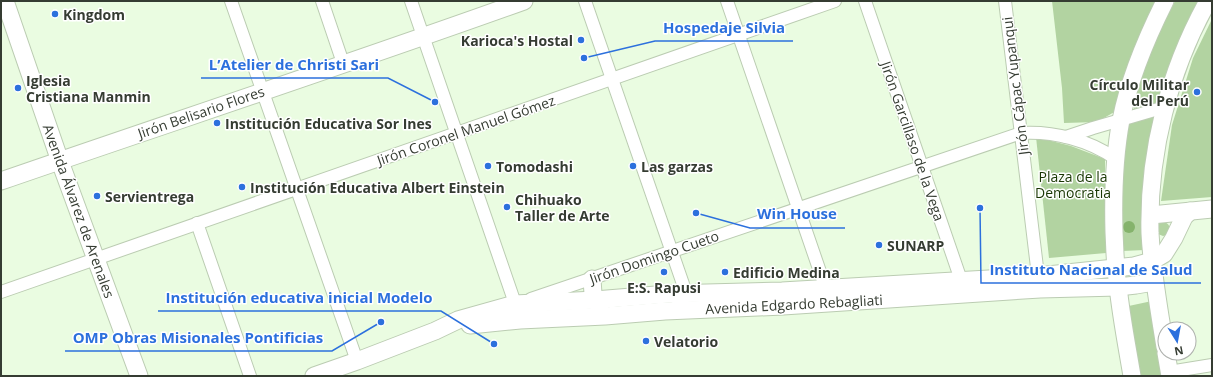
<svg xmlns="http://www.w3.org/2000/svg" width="1213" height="377" viewBox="0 0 1213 377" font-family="'Open Sans',sans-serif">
<rect width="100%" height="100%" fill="#eafce1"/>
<g fill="#b2d3a1">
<path d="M1052,1H1155L1116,111L1097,122L1064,123L1062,88Z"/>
<path d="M1175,1H1201L1162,101L1134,109L1133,103L1145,62Z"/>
<path d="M1212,19V197L1161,201L1172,125L1193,58Z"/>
<path d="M1155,117L1143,182L1145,250L1122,251L1120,208L1124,140L1129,122Z"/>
<path d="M1036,137L1071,146L1105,159L1106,253L1049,258Z"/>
<path d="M1160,222C1166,222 1169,223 1170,229L1167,235L1163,236L1158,234L1159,224Z"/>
<path d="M1152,301L1165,376H1136L1124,307Z"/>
</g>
<circle fill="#85b36c" cx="1129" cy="227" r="6"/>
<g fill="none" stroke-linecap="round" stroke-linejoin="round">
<g stroke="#bbccb2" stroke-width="14">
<g id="street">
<path d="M231,1L357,361"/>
<path d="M322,1L343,63"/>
<path d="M411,1L518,312"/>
<path d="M585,1L683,284L682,294L677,299"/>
<path d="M727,1L828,295"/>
<path d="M865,1L961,280"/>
<path d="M1005,1L1039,284"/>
<path d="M1066,137L1093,128L1165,107"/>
<path d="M197,223L250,376"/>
<path d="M1,292L835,1"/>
<path d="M531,299L1021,133C1054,131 1089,140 1116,159"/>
<path d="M1169,372L1212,365"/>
</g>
</g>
<g stroke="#bbccb2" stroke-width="19">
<g id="secondary">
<path d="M5,1L62,167L139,376"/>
<path d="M1,181C175,121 351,63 524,1"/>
<path d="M1151,215L1212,209"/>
<path d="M592,279L593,294L600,308"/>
<path d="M470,325L520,320L605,316L665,311L783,306L1040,289L1118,287L1136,285L1154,282"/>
<path d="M1165,347C1159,309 1152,272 1150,233C1148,153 1169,71 1208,1"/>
<path d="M1166,353L1170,376"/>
<path d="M314,376L357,361L435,331L458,320L515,304L595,300L668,294L782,291L1038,276L1134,266L1152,261L1164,254L1174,238L1184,217L1190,211"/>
<path d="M1132,376C1127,346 1121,316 1118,286C1115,268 1115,250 1114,232C1113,195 1114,157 1121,120C1129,80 1147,37 1165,1"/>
</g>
</g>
<use href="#street" stroke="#fff" stroke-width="12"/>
<use href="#secondary" stroke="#fff" stroke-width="17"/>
</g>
<g fill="#2c70dd" stroke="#fff" stroke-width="1.5">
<circle cx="55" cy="14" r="4"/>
<circle cx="581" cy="40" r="4"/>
<circle cx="18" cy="88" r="4"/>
<circle cx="1197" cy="92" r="4"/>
<circle cx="217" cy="123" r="4"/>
<circle cx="488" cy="166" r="4"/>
<circle cx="633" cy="166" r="4"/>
<circle cx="242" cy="187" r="4"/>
<circle cx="97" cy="196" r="4"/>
<circle cx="507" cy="207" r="4"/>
<circle cx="879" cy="245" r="4"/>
<circle cx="664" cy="272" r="4"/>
<circle cx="725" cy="272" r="4"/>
<circle cx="646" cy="341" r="4"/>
</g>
<g text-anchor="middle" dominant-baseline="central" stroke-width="3" stroke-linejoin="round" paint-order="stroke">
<g font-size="14" font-weight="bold" fill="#353c32" stroke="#fff" text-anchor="start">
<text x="63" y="14">Kingdom</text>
<text x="573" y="40" text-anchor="end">Karioca's Hostal</text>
<text x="26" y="80">Iglesia<tspan x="26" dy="16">Cristiana Manmin</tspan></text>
<text x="1189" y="84" text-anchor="end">Círculo Militar<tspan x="1189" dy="16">del Perú</tspan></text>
<text x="225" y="123">Institución Educativa Sor Ines</text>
<text x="496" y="166">Tomodashi</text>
<text x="641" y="166">Las garzas</text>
<text x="250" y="187">Institución Educativa Albert Einstein</text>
<text x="105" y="196">Servientrega</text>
<text x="515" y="199">Chihuako<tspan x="515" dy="16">Taller de Arte</tspan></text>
<text x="887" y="245">SUNARP</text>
<text x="733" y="272">Edificio Medina</text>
<text x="664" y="287" text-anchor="middle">E:S. Rapusi</text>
<text x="654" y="341">Velatorio</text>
</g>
<g font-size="14" fill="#353c32" stroke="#fff">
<text transform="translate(1015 86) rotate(-97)">Jirón Cápac Yupanqui</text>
<text transform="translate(201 112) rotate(-19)">Jirón Belisario Flores</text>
<text transform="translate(466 130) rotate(-19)">Jirón Coronel Manuel Gómez</text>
<text transform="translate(913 141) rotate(71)">Jirón Garcillaso de la Vega</text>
<text transform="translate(79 211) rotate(70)">Avenida Álvarez de Arenales</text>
<text transform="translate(654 257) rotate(-19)">Jirón Domingo Cueto</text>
<text transform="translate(794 304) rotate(-3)">Avenida Edgardo Rebagliati</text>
</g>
<g font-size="14" fill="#193703" stroke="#fff">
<text x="1073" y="176">Plaza de la<tspan x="1073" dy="16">Democratia</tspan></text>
</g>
</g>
<path fill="none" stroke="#2c70dd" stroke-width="1.5" d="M584 58L655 41H793M435 102L388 78H201M696 213L750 228H845M980 208L981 283H1201M494 344L441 311H158M381 322L332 351H65"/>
<g fill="#2c70dd" stroke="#fff" stroke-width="1.5">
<circle cx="584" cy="58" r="4"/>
<circle cx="435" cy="102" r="4"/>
<circle cx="696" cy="213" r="4"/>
<circle cx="980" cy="208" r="4"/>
<circle cx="494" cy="344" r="4"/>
<circle cx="381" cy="322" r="4"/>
</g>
<g font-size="15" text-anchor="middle" font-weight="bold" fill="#2c70dd" stroke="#fff" stroke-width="3" stroke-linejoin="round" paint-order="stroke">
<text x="724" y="33">Hospedaje Silvia</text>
<text x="294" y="70">L’Atelier de Christi Sari</text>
<text x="797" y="219">Win House</text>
<text x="1091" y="275">Instituto Nacional de Salud</text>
<text x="299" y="303">Institución educativa inicial Modelo</text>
<text x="198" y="343">OMP Obras Misionales Pontificias</text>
</g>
<rect width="1213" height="377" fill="none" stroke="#353c32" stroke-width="4"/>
<g transform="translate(1177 341) rotate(169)"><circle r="19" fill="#ffffff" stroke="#aeb1ad"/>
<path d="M0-3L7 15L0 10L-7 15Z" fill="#2c70dd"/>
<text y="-6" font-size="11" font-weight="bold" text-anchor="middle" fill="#353c32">N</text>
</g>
</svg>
